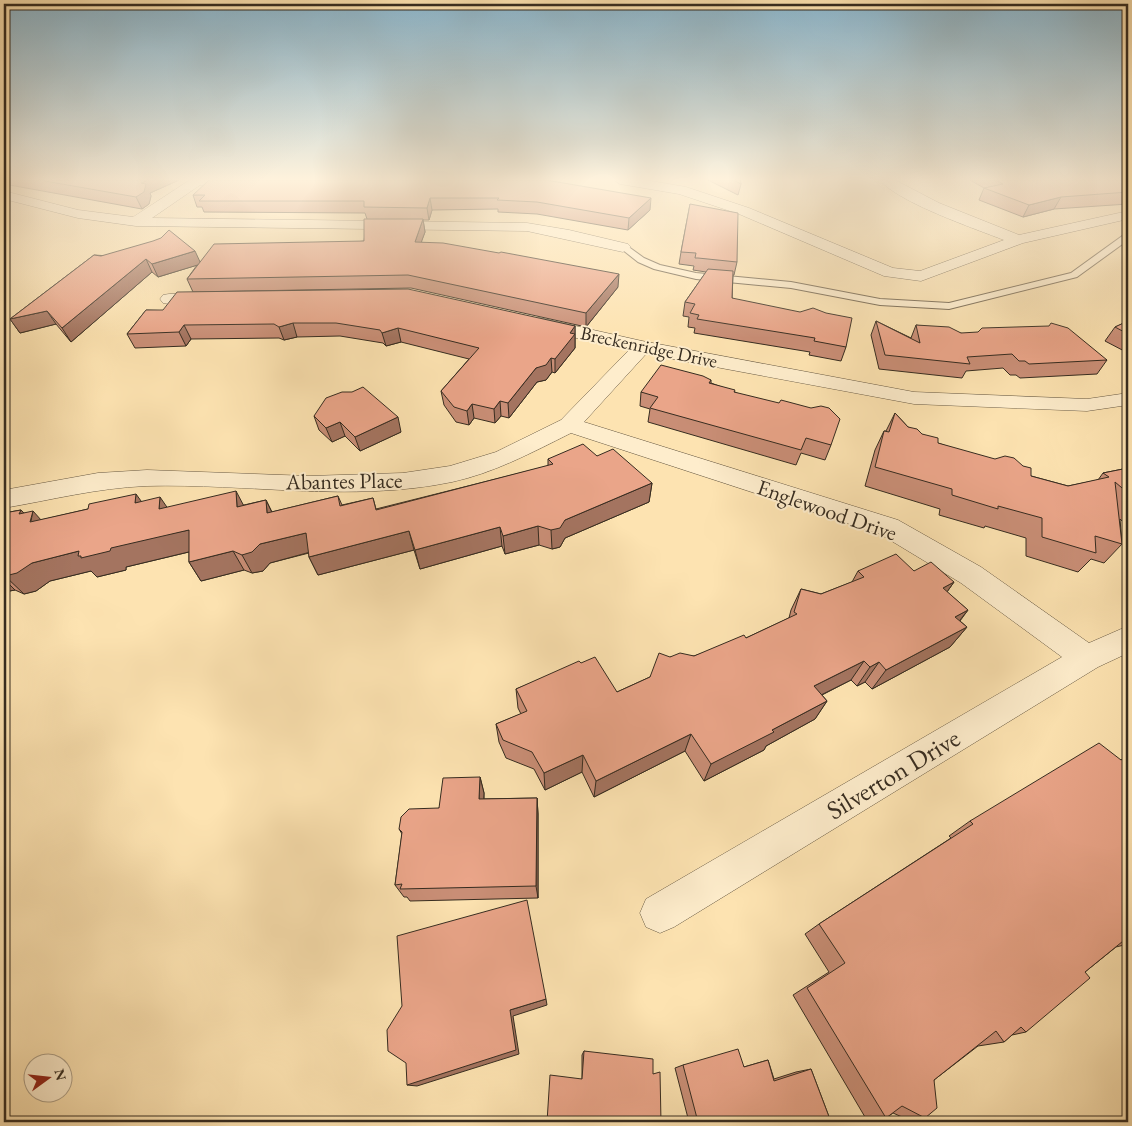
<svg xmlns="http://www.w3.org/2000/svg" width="1132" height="1126" viewBox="0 0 1132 1126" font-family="'EB Garamond',serif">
<rect width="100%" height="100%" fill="#fde3b1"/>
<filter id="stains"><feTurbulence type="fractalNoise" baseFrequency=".004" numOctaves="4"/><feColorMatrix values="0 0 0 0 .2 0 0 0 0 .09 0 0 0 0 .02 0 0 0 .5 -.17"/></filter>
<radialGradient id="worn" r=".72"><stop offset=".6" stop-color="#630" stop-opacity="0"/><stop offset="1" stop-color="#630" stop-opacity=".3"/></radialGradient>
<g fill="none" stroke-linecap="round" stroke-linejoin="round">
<g stroke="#685a44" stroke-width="2">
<path id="service" d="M1125,234H1128V240L1077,277L949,309L880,305L791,288L696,279L654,269L638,262L619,247L626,245L644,258L660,265L696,273L791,282L880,299L949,303L1071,273Z"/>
</g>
<g stroke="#685a44" stroke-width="1">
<g id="minor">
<path d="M190,180H248L242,184L200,185L152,218L527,223L569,230L628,244L631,247L623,252L527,231L136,226L78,218L4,199V191L78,210L133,217Z"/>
<path d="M614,180H645L686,187L749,208L893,268L920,271L1004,240C976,229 897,202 880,180H895L939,203L1019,235L1128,211V219L1023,243L921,281L884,276L739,214L679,194L620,184Z"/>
<path d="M210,293L216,294L219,298L216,302L169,304L163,303L160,299L163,295L169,294Z"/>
<path d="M540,318L642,341L914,392L1087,399L1128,393V405L1087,411L914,404L646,354L584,422L898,520L981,567L1089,643L1128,626V653L1098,667L674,927L660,933L646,927L640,913L646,899L1062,657L961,583L880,534L571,433C533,452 494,473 452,482C351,503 248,483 146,486C97,488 51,500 4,508V490L98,473L147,470L309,476L403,473L450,466L496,452L561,420L629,350L533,328L531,324L533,320Z"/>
</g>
</g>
<use href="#service" fill="#feedcc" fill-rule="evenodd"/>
<use href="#minor" fill="#feedcc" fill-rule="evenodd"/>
</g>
<g fill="#c98e76" stroke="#362c20">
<path d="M4,180H179L150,193L151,196L149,204L142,209L4,184Z"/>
<path d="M546,180L650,210L628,230L537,214L498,212V209L432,210L429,220H423L425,232L421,242L618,287L586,327L411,288L193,292L187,279L197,265L158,277L152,272L71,342L56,324L20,333L10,319L94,255L200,262L364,241L367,219L365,213L204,212L202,207H197L193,195Z"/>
<path d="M708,180H740L741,184L738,195Z"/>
<path d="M970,180H1128V204L1054,209L1023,217L979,200L984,188Z"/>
<path d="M690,204L737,262L734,275H733L732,298L846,347L841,361L809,355L810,352L694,333L695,328L688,327L689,317L683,316L685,302L706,272L693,270L694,266L679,264L681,252Z"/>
<path d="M146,310L575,326V348L555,373L552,372L546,380L537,382L509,418L501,416L495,423L474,418L469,425L456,422L444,405L441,391L469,359L401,342L386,346L383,343L340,336L297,337L284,340L279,338L191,339L186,346L135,348L127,334Z"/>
<path d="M876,321L911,338L916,325L1107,360L1097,374L1020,378L1016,375H1010L1003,368L966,371L962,378L879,369L871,335Z"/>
<path d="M1128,321V353L1105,341L1115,327Z"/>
<path d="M711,380V383L735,392L831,445L825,460L801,453L796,465L648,422L650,409L640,406L641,392Z"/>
<path d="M895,413L908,427L938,443L1031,476L1068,486L1098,480L1103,473L1128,468V527L1120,519L1122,544L1104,563L1091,559L1078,572L1026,556V538L985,526L984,528L939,515L940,509L865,486L875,450L884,431H886Z"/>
<path d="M314,416L401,432L360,451L345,436L332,442L319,430Z"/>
<path d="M597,456L652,483L649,502L565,538L560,547L552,549L539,545L505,554L502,546L420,569L414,550L318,575L309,557V553L270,563L263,571L252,573L244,570L201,581L189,562V552L126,567V570L97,577L91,571L50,581L36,591L24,594L15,590L4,592V513L21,510L24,513L41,520L88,509L141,502L167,508L244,505L266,500L272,512L338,496L342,505L373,498L376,509L548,466V459Z"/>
<path d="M858,571H914L954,582L947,592L968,610L960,621L967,627L950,647L872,689L865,682L857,686L851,680L822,695L827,701L815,719L766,746L764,750L704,781L685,751L594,797L582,772L545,790L534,769L506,758L499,742L496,724L521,714L518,708L516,689L581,663L617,692L650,677L670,657L694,656L746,638L789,618L791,610L801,589L821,594L852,582Z"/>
<path d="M1128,755V944L1116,947L1085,972L1026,1032L1012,1035L1004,1042L978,1046L934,1080L925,1118L902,1117L893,1113L886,1118L865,1117L793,995L829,972L805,934L819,924L951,838L949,836L970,821L1121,760Z"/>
<path d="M480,777L484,793V799L537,798L538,814V898L410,901L407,897H404L395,885L402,834L399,829L439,808Z"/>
<path d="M584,1051L653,1074L582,1079V1055Z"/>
<path d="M768,1060L774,1079L796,1072L811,1069L831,1122H689L675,1068L683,1065L744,1067Z"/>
</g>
<g fill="#a47460" stroke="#362c20">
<path d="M148,180H179L150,193L151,196L149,204L142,209L136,197L141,183Z"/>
<path d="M1061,197L1054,209L1023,217L1029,205Z"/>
<path d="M430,198L432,210L429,220L427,208Z"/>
<path d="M651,198L650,210L628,230L629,218Z"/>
<path d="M423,219L425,232L417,254L415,242Z"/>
<path d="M195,251L201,264L158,277L152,264Z"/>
<path d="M146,259L152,272L71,342L62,328Z"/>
<path d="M619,274L618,287L586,327V313Z"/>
<path d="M47,311L56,324L20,333L10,319Z"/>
<path d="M293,323L297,337L284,340L279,327Z"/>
<path d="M184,325L191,339L186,346L179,332Z"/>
<path d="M575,326V348L555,373V359L570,333Z"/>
<path d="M398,328L401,342L386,346L382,333Z"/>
<path d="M551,358L552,372L546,380L537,382L509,418L508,403L536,368Z"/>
<path d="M500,401L501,416L495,423L494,409Z"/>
<path d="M472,404L474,418L469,425L467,411Z"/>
<path d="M398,417L401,432L360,451L355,437Z"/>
<path d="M340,422L345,436L332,442L326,428Z"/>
<path d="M652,483L649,502L565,538L560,547L552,549L551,530L565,520Z"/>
<path d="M236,491L246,510L237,507Z"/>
<path d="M136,494L149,512L135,503Z"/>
<path d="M160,497L173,516L159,509Z"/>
<path d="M266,500L275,519L267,513Z"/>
<path d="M21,510L31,521L33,511L50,530L48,541L19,514Z"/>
<path d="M538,526L539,545L505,554L503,536Z"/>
<path d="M500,527L502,546L420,569L415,550Z"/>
<path d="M189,530L201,549L126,567V570L97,577L91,571L50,581L36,591L24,594L5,576L32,563L79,551Z"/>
<path d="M409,531L414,550L318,575L309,557Z"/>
<path d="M306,533L314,551L270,563L263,571L252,573L242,555L260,544Z"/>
<path d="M233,551L244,570L201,581L189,562Z"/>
<path d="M4,579L15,590L4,592Z"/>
<path d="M954,582L939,603L943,588Z"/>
<path d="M968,610L952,630L955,617Z"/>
<path d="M967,627L950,647L872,689L886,670Z"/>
<path d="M864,661L851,680L803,704L814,686Z"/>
<path d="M879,662L865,682L857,686L870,667Z"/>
<path d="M827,701L815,719L766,746L764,750L704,781L711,764L772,730Z"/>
<path d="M691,734L685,751L594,797L596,781Z"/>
<path d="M583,755L582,772L545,790L544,773Z"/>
<path d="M480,777L484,793L483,815L479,799Z"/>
<path d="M537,798L538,814V898L536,886Z"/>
<path d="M546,999L547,1005L513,1016L519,1054L417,1086L407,1085L510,1010Z"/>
</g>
<g fill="#eaa589" stroke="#362c20">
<path d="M39,180H148L141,183L146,184L144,192L136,197Z"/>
<path d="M209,180H546L651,198L629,218L537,202L497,200L499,198H430L427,208L364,207V201H199L205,195H193Z"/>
<path d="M733,180H740L741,184Z"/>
<path d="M995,180H1128V192L1061,197L1029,205L984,188L1003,184Z"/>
<path d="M690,204L738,213L737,262L698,258H695L696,253L681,252Z"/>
<path d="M364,219H423L415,242L443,243L499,253L501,252L619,274L586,313L408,275L187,279L214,244L364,241Z"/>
<path d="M169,230L195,251L152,264L146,259L62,328L47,311L10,319L94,255L101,256L153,241L161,238Z"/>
<path d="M708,269L733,271L732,298L800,312L813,308L826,313L852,318L846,347L814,341L815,338L697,319L699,315L690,313L695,304L685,302Z"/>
<path d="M408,289L575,326L570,333L575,334L555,359L551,358L546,365L536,368L508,403L500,401L494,409L472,404L467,411L454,407L441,391L479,348L398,328L382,333L380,330L336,323H293L279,327L274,324L184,325L179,332L127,334L146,310H163L177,292Z"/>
<path d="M876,321L920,343L916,325L949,327L961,333L978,332L982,328L1049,326L1051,323L1068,328L1107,360L1029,364L1025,361H1019L1012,354L967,357L970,364L885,355Z"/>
<path d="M1128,321V334L1115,327Z"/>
<path d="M661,365L703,376L711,380L709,383L735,390L734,392L779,403L781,400L811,408L821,406L829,408L840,419L831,445L806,438L801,450L650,408L658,397L641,392Z"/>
<path d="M363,387L398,417L355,437L340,422L326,428L314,416L326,398L342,392H352Z"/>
<path d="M895,413L908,427L917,429L922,434L938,438V443L995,459L1005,456L1014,458L1023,466L1031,468V476L1068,486L1109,477L1103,473L1128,468V493L1115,482L1122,544L1095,536L1096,553L1042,537V518L998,506V509L952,495V489L875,467L884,431L889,432Z"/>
<path d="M583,444L597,456L613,449L652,483L565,520L560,528L551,530L538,526L503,536L500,527L415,550L409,531L309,557L306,533L260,544L252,552L242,555L233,551L189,562V530L111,548L110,551L81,558V556H78L79,551L32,563L17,573L5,576L4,575V513L21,510L19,514L33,511L30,522L88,509L89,504L136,494L135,503L160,497L159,509L236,491L237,507L266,500L267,513L338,496L340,506L373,498L376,510L553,464L548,459Z"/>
<path d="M896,554L914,571L931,562L954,582L943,588L968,610L955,617L967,627L886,670L879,662L870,667L864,661L814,686L827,701L772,730L774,732L711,764L691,734L596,781L583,755L544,773L532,752L503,740L496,724L527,711L516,689L579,661L581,663L595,657L617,692L650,677L659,653L670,657L680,653L694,656L744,635L746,638L797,614L794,612L801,589L821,594L864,577L858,571Z"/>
<path d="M1099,743L1121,760L1128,756V937L1085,972L1090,978L1026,1032L1021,1027L1004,1042L996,1031L934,1080L937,1108L925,1118L902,1106L886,1118L807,988L845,963L819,924L973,824L970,821Z"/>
<path d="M480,777L479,799L537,798L536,886L400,889L402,884L395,885L402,832L399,829L401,817L409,809L439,808L443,778Z"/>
<path d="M527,900L546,999L510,1010L516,1050L407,1085L406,1063L388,1051L387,1030L402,1006L397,936Z"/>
<path d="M738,1049L744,1067L768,1060L774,1081L811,1069L831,1122H698L683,1065Z"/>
<path d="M584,1051L653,1059V1074L660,1072L661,1122H547L550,1075L582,1079Z"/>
</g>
<linearGradient id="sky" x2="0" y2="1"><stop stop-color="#8bb8d0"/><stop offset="0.53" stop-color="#fef2dc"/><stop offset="1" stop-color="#fef2dc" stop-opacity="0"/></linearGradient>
<rect width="1132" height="338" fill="url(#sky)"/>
<g text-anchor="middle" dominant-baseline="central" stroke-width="4" stroke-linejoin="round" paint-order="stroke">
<g font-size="19" fill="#362c20" stroke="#feedcc">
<text transform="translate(649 347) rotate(12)">Breckenridge Drive</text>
</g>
<g font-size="22" fill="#362c20" stroke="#feedcc">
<text transform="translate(344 481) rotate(-1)">Abantes Place</text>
<text transform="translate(827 510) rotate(19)">Englewood Drive</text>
</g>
<g font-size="26" fill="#362c20" stroke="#feedcc">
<text transform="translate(893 774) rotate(-31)">Silverton Drive</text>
</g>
</g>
<rect width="1132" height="1126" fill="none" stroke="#fde3b1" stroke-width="20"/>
<rect x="5" y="5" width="1122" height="1116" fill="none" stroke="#362c20" stroke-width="2.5"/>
<rect x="10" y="10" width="1112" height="1106" fill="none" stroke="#362c20"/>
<g transform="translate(48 1078) rotate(75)"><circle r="24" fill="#feedcc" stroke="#aea087"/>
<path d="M0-4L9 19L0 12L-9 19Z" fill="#8f2418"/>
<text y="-8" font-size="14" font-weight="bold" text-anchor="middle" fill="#362c20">N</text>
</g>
<rect width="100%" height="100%" filter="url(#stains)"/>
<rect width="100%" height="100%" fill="url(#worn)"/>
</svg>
